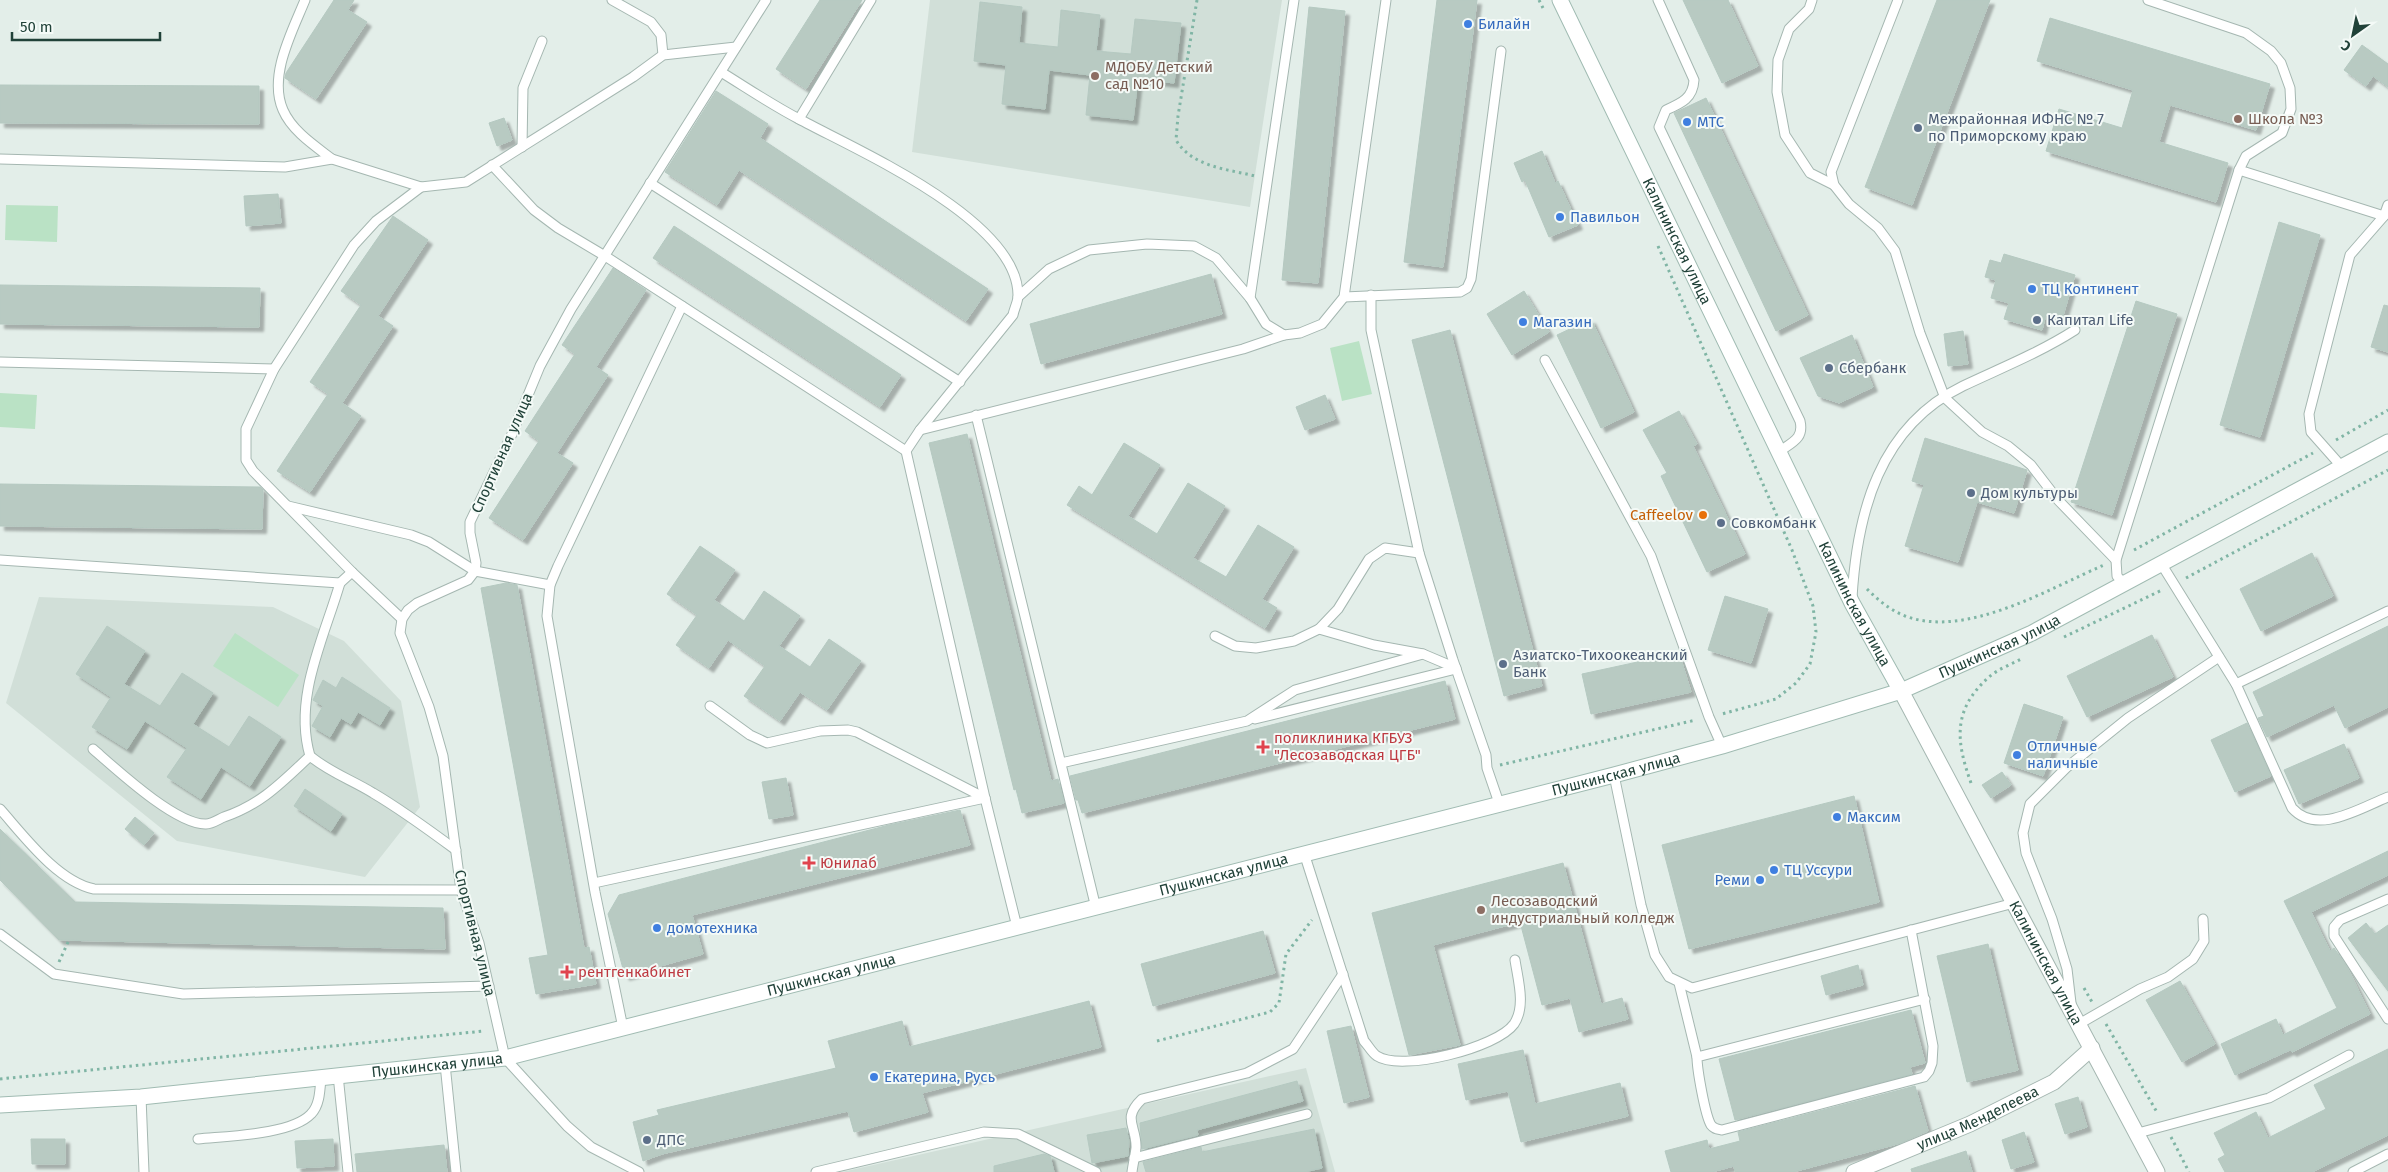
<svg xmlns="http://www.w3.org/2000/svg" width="2388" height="1172" viewBox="0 0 2388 1172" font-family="'Fira Sans',sans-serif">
<defs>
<filter id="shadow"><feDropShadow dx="4.5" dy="4.5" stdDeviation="1" flood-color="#0004"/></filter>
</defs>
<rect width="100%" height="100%" fill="#e3eee9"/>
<g fill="#d1dfd8">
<path d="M930,0H1282L1250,207L912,152Z"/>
<path d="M39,597L273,607L344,641L401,701L420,807L365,877L177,841L6,703Z"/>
<path d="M1306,1068L1335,1172H842Z"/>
</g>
<g fill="#bae2c5">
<path d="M6,205L58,206L57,242L5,240Z"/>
<path d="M1359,341L1372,394L1342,401L1330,348Z"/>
<path d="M0,393L37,395L35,429L0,427Z"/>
<path d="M235,633L299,675L278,707L213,666Z"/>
</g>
<g fill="#b8cac2" stroke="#b5c9c1" filter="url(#shadow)">
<path d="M334,0H354L348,10L367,22L316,99L285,78L286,73Z"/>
<path d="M820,0H862L806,89L776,69Z"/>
<path d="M1437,0H1477L1443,267L1404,262Z"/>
<path d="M1683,0H1728L1758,66L1722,83Z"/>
<path d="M1937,0H1990L1912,205L1865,187Z"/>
<path d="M980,2L1022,7L1019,43L1058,47L1061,10L1100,15L1096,51L1131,54L1135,19L1181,23L1174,83L1138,79L1133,120L1086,115L1090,75L1049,70L1045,109L1002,104L1006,65L974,61Z"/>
<path d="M1309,7L1345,11L1318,283L1282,280Z"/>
<path d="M2050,18L2270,84L2256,130L2170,105L2159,142L2228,163L2216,202L2046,151L2059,109L2122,128L2133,90L2037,61Z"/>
<path d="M2362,45L2388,64V87L2373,76L2366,86L2344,70Z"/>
<path d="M0,85L259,86V124L0,123Z"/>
<path d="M716,91L768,124L760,138L988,289L966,321L739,170L717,205L665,172Z"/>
<path d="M1706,98L1808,315L1776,331L1674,113Z"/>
<path d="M504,118L512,140L497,146L489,123Z"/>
<path d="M1542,151L1555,183L1558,181L1578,225L1549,237L1525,180L1522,182L1514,163Z"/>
<path d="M278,194L281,223L246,226L244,196Z"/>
<path d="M393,216L428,240L378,316L393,326L342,403L361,416L310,492L277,471L328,394L310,382L361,305L341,291Z"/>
<path d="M2279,222L2320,235L2260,437L2220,425Z"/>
<path d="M674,226L901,375L880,407L653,258Z"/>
<path d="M2004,254L2075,275L2062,319L2046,314L2042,330L2004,319L2009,303L1991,298L1996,280L1985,277L1990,260L2001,263Z"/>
<path d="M613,268L646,290L596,367L608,375L557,453L573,463L523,540L489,518L539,441L525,431L575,354L562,345Z"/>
<path d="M1211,274L1222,314L1041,364L1030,324Z"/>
<path d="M0,285L260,288L259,327L0,324Z"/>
<path d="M1524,291L1549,332L1512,355L1487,314Z"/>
<path d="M2136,301L2177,314L2112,515L2071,502Z"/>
<path d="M2384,305L2388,306V352L2371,347Z"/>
<path d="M1591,319L1634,412L1601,428L1557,335Z"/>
<path d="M1450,330L1542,686L1504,696L1412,340Z"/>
<path d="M1963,331L1968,364L1948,366L1944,334Z"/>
<path d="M1852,335L1873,387L1839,403L1818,396L1800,358Z"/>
<path d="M1325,395L1335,419L1305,430L1296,407Z"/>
<path d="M1679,411L1697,444L1693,446L1745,554L1707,572L1661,476L1667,473L1643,430Z"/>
<path d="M967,434L1051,781L1058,779L1064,803L1022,813L1016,789L1014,790L929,443Z"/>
<path d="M1925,438L2027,470L2014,513L1977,502L1958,562L1905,546L1924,485L1912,481Z"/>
<path d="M1124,443L1160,465L1128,516L1157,534L1188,483L1225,506L1193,558L1226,577L1258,525L1294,547L1262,599L1277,608L1265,628L1067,505L1079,486L1092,495Z"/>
<path d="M0,484L260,487L263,490L262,529L0,526Z"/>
<path d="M700,546L735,570L714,600L744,621L764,591L800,616L779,646L810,667L829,639L861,661L827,710L800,692L780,721L744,696L765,666L728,640L709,668L676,645L697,615L667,594Z"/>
<path d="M2312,553L2333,596L2261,631L2240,589Z"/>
<path d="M506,583L517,585L584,948L589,947L596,984L536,994L529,958L548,955L481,588Z"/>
<path d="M1725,596L1768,609L1751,663L1708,650Z"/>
<path d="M107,626L145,651L124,684L160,706L182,673L213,693L193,724L229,747L249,716L281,737L250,786L221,767L201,799L167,777L187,748L145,721L127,749L92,727L111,697L76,674Z"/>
<path d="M2388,626V707L2345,728L2334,705L2267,737L2258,718L2264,716L2253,692Z"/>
<path d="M2152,635L2173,677L2087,717L2067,676Z"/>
<path d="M1679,653L1691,692L1591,714L1582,674Z"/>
<path d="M342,677L390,708L380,725L358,712L351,724L341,718L330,737L312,726L323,706L313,700L323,680L336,688Z"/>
<path d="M1445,681L1455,719L1082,813L1078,800H1076L1070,776Z"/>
<path d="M2024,704L2063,717L2043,776L2004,763Z"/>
<path d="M2247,723L2271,776L2235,792L2211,740Z"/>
<path d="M2344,744L2359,778L2299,804L2284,770Z"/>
<path d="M2002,772L2011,785L1991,798L1982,785Z"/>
<path d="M786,778L793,815L769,819L762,782Z"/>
<path d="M305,789L342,814L331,831L294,806Z"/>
<path d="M1854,796L1879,902L1689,949L1662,845Z"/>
<path d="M960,810L970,845L692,915L703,954L625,976L608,914L619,895L889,825Z"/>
<path d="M135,817L154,833L144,845L125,829Z"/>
<path d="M0,829L75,902L443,908L445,949L59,940L0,880Z"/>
<path d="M2388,851V875L2311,912L2330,951L2334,948L2347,967L2370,1014L2292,1052L2290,1050L2235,1075L2221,1044L2276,1019L2283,1035L2337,1008L2284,901Z"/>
<path d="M1563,863L1601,1004L1622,998L1628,1019L1579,1032L1570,998L1542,1005L1520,922L1433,945L1460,1045L1409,1055L1372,913Z"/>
<path d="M2366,923L2375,934L2388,925V991L2348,938Z"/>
<path d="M1263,931L1275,973L1153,1006L1141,964Z"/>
<path d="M1988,944L2018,1070L1967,1082L1937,956Z"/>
<path d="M1858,965L1863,985L1826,995L1821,976Z"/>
<path d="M2180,981L2215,1044L2182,1062L2146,1000Z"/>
<path d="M1089,1001L1101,1047L922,1093L928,1112L854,1132L848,1111L662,1154L643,1161L633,1122L659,1115L657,1110L836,1068L828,1041L902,1021L909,1047Z"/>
<path d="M1911,1010L1925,1063L1910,1067L1912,1074L1735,1120L1719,1059Z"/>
<path d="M1351,1026L1369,1097L1344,1103L1327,1031Z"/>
<path d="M2388,1049V1135L2312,1172H2225L2218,1159L2225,1155L2214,1133L2256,1112L2268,1138L2326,1109L2314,1085Z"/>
<path d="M1523,1050L1535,1104L1620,1083L1628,1116L1521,1142L1508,1091L1466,1100L1458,1064Z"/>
<path d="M1297,1081L1303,1101L1197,1130L1198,1135L1142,1149L1140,1123Z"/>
<path d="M1915,1086L1928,1131L1901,1143L1793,1172H1735L1734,1166L1712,1172H1671L1665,1151L1707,1140L1709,1149L1740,1141L1738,1132Z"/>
<path d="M2078,1097L2087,1127L2065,1134L2055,1104Z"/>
<path d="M1126,1128L1129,1141L1128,1156L1092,1163L1087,1135Z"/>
<path d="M1314,1129L1322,1168L1304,1172H1146L1143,1162L1201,1147L1202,1152Z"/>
<path d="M2024,1132L2034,1162L2011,1169L2002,1140Z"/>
<path d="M31,1139H65V1164H32Z"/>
<path d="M333,1139L334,1166L297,1168L295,1141Z"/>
<path d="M444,1145L447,1172H357L355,1154Z"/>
<path d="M1966,1151L1972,1172H1912L1911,1169Z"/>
<path d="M1044,1154L1050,1156L1054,1172H994V1166Z"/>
</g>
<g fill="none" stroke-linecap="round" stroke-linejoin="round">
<g stroke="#a5b7b1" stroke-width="11">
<g id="service">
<path d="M305,0C292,32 268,76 283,110C292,131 315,146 332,159"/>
<path d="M612,0L651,22L661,35L663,55"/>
<path d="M1658,0L1694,80C1693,98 1682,103 1666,110L1659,127L1800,421C1804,438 1793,442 1780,451"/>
<path d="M1812,0L1809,9L1789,29L1778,60L1777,92L1785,135L1810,173L1834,185"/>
<path d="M1898,0L1831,172L1834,185L1849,204L1878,228L1895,251L1920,333L1945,398L1982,432L2008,446L2031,465L2058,500L2116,560"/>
<path d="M721,72C747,88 772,105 799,119C856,150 1019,220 1018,296C1018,302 1014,309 1013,315L920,430L906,451L985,798L1017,927"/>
<path d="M799,119L871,0"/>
<path d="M522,147L523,88L542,41"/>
<path d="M0,159L285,167L332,159L421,187L466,182L633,77L663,55L736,47"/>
<path d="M492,165L534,210L558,228L605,256L906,451"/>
<path d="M2239,170L2384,216"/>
<path d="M650,183L960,382"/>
<path d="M1371,295V330L1419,553"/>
<path d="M1018,297L1049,269L1089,250L1147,244L1194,246L1216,258L1250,298L1266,324L1284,335L1300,333L1322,324L1344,297L1386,0"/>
<path d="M1344,297L1460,292L1467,288L1471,279L1501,51"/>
<path d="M1250,298L1294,0"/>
<path d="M1545,360L1651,556L1709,717L1722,746"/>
<path d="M0,362L274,369"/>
<path d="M976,415L1096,908"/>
<path d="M920,430L1243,349L1284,335"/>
<path d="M2342,467L2311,432L2309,414L2350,255L2384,216L2388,205"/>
<path d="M288,506L411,535L429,542L475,571L550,585"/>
<path d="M0,560L340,583"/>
<path d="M2162,565L2236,684L2292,808C2317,836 2360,808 2388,797"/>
<path d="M2125,585L2117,576L2116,560L2239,170L2246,156L2282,133L2291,109L2290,88L2281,63L2271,51L2246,33L2148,0"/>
<path d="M1852,598C1857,513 1879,427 1963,386C2001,368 2039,353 2075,330"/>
<path d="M402,619L352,572L253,471L246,460V429L274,369L354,245L376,221L421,187"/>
<path d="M1319,629L1374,645L1423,654L1456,668"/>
<path d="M1215,636L1235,646L1256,648L1294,641L1319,629L1338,609L1369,559L1385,548L1419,553L1453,660L1486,755L1487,768L1499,803"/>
<path d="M2236,684L2388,611"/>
<path d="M710,706L750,735L767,743L820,731L848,730L857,732L985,798"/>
<path d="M1255,719L1456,669"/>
<path d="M93,749C116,769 176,825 206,824C212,824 219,819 224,817C262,804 282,782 310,756C329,772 352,780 373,793C402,810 429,830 456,850"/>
<path d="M310,756C293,698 324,638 340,583L352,572"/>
<path d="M1061,763L1247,721L1295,690L1423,654"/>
<path d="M1614,775L1641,905L1655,955L1669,977L1692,988L2014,903"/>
<path d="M0,809C24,836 57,881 94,889L461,890"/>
<path d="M1304,853L1364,1041C1368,1045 1372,1053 1377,1056C1401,1072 1497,1048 1514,1024C1526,1006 1518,980 1515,960"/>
<path d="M594,883L985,798"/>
<path d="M2388,899L2340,920L2334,927V936L2388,1019"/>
<path d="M1911,930L1933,1046L1932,1063L1929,1071L1924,1077L1722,1130C1717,1129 1714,1129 1711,1125C1705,1115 1697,1069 1697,1057L1925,999"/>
<path d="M0,934L54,974L183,994L489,986"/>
<path d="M1679,983L1697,1057"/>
<path d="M2071,1003L2067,969L2052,919L2026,853L2023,833L2030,804L2066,768L2128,718L2219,657"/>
<path d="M2079,1024L2140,989L2168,977L2193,959L2204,941L2203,919"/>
<path d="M623,1028L595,892L547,616L550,585L558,566L682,306"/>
<path d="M445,1064L456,1172"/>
<path d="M338,1075L348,1172"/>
<path d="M141,1097L144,1172"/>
<path d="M2138,1133L2269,1098L2349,1055"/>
<path d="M198,1139C227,1136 291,1135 311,1114C320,1105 320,1089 321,1077"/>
<path d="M1134,1158L1307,1114"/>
<path d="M639,1172L591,1147L567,1126L505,1058L479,943L461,890L443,756L429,707L400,633L402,619L408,610L417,603L468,580L475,571L476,563L470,533V522L512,434L540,366L571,309L766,0"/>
<path d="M816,1172L984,1132L1018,1134L1096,1172"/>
<path d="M1132,1172C1133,1164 1135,1156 1136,1148C1137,1126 1121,1119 1142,1099L1247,1073L1293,1049L1343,974"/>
<path d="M2353,1172L2388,1154"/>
</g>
</g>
<g stroke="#a5b7b1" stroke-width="17">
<g id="minor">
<path id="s1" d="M1901,691L2157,1172"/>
<path id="s2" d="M1854,1172L1970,1124L2054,1082L2092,1048"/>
</g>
</g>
<g stroke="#a0bbb2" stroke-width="17">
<g id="secondary">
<path id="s3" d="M1560,0L1852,603L1901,691"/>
<path id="s4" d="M0,1105L141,1097L505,1058L1614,775L1722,746L1901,691L2032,633L2388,442"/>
</g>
</g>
<g stroke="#80b5a5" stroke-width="3" stroke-dasharray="2.5 4" stroke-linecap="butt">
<path d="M1197,0L1178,116L1176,140C1192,167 1227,169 1255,176"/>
<path d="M1539,0L1543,8"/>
<path d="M1658,246L1792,550L1813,606L1816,632L1810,664L1796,683L1776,699L1722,714"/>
<path d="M2336,440L2388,410"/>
<path d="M2134,550L2313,453"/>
<path d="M2186,578L2388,470"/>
<path d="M1867,589C1878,600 1890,610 1905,616C1966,639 2048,589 2104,565"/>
<path d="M2064,637L2162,590"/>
<path d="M1500,765L1696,720"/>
<path d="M1971,783C1956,741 1952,710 1989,677C1998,669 2012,664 2023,658"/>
<path d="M59,962L69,940"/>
<path d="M2084,988L2092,1002"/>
<path d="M2106,1024L2158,1114"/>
<path d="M1157,1041L1270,1012L1279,1003L1286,954L1312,920"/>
<path d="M0,1079L484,1031"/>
<path d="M2171,1137L2189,1172"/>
</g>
<use href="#service" stroke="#fff" stroke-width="9"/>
<use href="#minor" stroke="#fff" stroke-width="15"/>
<use href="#secondary" stroke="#fff" stroke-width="15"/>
</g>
<g fill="#3f7fe0" stroke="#f4faf7" stroke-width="2">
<circle cx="1468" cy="24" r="5"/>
<circle cx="1687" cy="122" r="5"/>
<circle cx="1560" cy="217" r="5"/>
<circle cx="2032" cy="289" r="5"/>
<circle cx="1523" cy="322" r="5"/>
<circle cx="2017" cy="755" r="5"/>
<circle cx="1837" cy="817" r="5"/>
<circle cx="1774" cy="870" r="5"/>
<circle cx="1760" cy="880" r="5"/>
<circle cx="657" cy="928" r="5"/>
<circle cx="874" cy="1077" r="5"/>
</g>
<g fill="#8d6e63" stroke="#f4faf7" stroke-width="2">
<circle cx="1095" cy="76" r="5"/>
<circle cx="2238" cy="119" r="5"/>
<circle cx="1481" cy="910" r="5"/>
</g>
<g fill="#5c6f8a" stroke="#f4faf7" stroke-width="2">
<circle cx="1918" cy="128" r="5"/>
<circle cx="2037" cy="320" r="5"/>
<circle cx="1829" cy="368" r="5"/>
<circle cx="1971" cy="493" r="5"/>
<circle cx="1721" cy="523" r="5"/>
<circle cx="1503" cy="664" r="5"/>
<circle cx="647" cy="1140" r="5"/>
</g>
<circle fill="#e8710a" stroke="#f4faf7" stroke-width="2" cx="1703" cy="515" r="5"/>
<g fill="#e0444e" stroke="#f4faf7" stroke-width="2">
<path d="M1260.5 739.5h5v5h5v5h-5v5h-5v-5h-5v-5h5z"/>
<path d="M806.5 855.5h5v5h5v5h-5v5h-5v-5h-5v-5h5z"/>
<path d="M564.5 964.5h5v5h5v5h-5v5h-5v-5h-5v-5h5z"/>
</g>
<g text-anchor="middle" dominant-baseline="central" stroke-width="4" stroke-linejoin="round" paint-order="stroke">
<g font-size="15" fill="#366cbe" stroke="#f4faf7" text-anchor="start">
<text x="1478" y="24">Билайн</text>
<text x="1697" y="122">МТС</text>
<text x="1570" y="217">Павильон</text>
<text x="2042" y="289">ТЦ Континент</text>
<text x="1533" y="322">Магазин</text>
<text x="2027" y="746">Отличные<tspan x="2027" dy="17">наличные</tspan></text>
<text x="1847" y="817">Максим</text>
<text x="1784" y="870">ТЦ Уссури</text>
<text x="1750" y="880" text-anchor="end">Реми</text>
<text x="667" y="928">домотехника</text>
<text x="884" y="1077">Екатерина, Русь</text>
</g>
<g font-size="15" fill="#785e54" stroke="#f4faf7" text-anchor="start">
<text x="1105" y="67">МДОБУ Детский<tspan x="1105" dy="17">сад №10</tspan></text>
<text x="2248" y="119">Школа №3</text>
<text x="1491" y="901">Лесозаводский<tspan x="1491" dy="17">индустриальный колледж</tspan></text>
</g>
<g font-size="15" fill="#4e5e75" stroke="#f4faf7" text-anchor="start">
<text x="1928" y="119">Межрайонная ИФНС № 7<tspan x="1928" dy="17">по Приморскому краю</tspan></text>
<text x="2047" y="320">Капитал Life</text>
<text x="1839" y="368">Сбербанк</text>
<text x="1981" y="493">Дом культуры</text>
<text x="1731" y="523">Совкомбанк</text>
<text x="1513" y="655">Азиатско-Тихоокеанский<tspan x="1513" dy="17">Банк</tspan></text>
<text x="657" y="1140">ДПС</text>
</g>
<g font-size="15" fill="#214239" stroke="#f4faf7">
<text stroke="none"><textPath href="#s3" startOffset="268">Калининская улица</textPath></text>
<text transform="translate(502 453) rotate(-66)">Спортивная улица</text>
<text stroke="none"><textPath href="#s3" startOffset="672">Калининская улица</textPath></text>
<text stroke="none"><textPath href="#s4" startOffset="2059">Пушкинская улица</textPath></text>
<text stroke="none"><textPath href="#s4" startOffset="1654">Пушкинская улица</textPath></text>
<text stroke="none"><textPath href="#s4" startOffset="1249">Пушкинская улица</textPath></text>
<text transform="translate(475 933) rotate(76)">Спортивная улица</text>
<text stroke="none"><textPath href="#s1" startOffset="308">Калининская улица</textPath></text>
<text stroke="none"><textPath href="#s4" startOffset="844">Пушкинская улица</textPath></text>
<text stroke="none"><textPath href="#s4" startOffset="439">Пушкинская улица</textPath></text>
<text stroke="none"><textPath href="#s2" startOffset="135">улица Менделеева</textPath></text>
</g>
<g font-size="15" fill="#c56008" stroke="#f4faf7" text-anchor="end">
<text x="1693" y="515">Caffeelov</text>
</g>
<g font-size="15" fill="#be3a42" stroke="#f4faf7" text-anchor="start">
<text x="1274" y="738">поликлиника КГБУЗ<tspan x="1274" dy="17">"Лесозаводская ЦГБ"</tspan></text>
<text x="820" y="863">Юнилаб</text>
<text x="578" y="972">рентгенкабинет</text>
</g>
</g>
<g transform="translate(2353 35) rotate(213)" stroke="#f4faf7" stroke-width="4" paint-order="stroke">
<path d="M0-4L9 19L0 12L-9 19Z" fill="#214239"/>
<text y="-8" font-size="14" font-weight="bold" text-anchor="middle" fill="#214239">С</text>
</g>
<path d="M12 32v8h148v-8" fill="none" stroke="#214239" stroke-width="2.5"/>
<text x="20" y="32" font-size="15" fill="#214239" stroke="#f4faf7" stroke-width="4" paint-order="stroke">50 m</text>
</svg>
